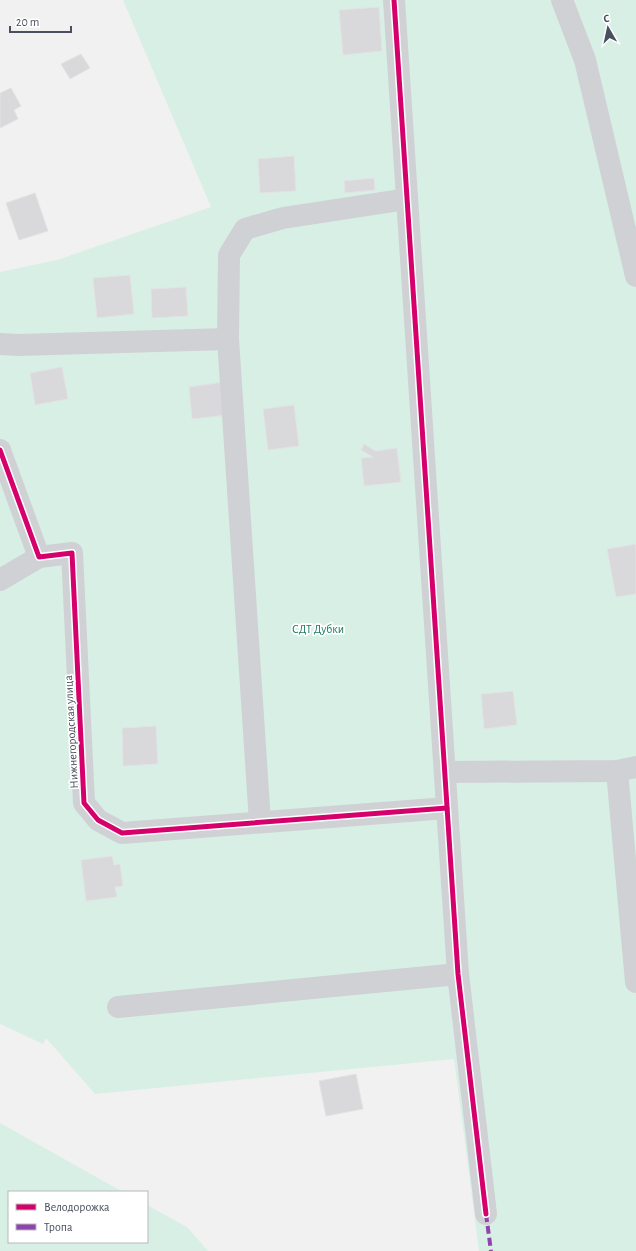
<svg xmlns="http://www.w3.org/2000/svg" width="636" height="1251" viewBox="0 0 636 1251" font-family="'Alegreya Sans',sans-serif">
<rect width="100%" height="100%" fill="#f2f1f1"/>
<g fill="#d8efe5">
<path d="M123,0H636V1251H479L454,1059L95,1094L46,1038L43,1044L0,1024V272L57,260L211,207Z"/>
<path d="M0,1123L123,1192H9V1242H147V1205L187,1227L208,1251H0Z"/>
</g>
<g fill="#d9d9db" stroke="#e3e3e4">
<path d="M379,7L382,51L343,55L339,10Z"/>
<path d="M81,54L90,68L70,79L61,64Z"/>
<path d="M11,88L21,106L14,110L18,119L0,128V93Z"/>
<path d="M294,156L296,191L260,193L258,159Z"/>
<path d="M374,178L375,190L345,193L344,181Z"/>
<path d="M35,193L48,231L19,240L6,203Z"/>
<path d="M130,275L134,314L97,318L93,278Z"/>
<path d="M186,287L188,316L152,318L151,289Z"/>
<path d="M62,367L68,399L35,405L30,373Z"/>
<path d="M224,382L228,415L192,419L189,387Z"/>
<path d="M294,405L299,446L268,450L263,409Z"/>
<path d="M364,444L376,451L397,448L401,482L364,486L361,458L373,457L361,450Z"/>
<path d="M636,544V594L616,597L607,549Z"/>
<path d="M513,691L517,725L484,729L481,694Z"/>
<path d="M156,726L158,764L123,766L122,728Z"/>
<path d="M112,856L114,865L120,864L123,886L115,887L117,897L86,901L81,860Z"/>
<path d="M356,1074L363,1109L326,1116L319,1081Z"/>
</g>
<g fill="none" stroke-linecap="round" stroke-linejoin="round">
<g stroke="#d0d1d4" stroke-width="22">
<path d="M394,0L458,974L486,1214"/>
<path d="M562,0L585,60L636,276"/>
<path d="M0,344L18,345L228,339"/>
<path d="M0,450L39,557L72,553L84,803L98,820L122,833L447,808"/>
<path d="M0,580L39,557"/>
<path d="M617,771L636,982"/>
<path d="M445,772L617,771L636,767"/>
<path d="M260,822L228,339L229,255L245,229L283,218L407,199"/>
<path d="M118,1007L458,974"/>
</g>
<path stroke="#8e44ad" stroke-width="4" stroke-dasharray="8 4" stroke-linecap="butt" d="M486,1214L491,1251"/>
<g stroke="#fff" stroke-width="8">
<g id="cycleway">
<path d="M394,0L458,974L486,1214"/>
<path d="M0,450L39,557L72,553L84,803L98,820L122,833L447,808"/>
</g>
</g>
<use href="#cycleway" stroke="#d6006c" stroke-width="5"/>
</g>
<g text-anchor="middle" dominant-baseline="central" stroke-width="3.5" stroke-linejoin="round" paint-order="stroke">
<g font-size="12" fill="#1d7a60" stroke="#fff">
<text x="318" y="629">СДТ Дубки</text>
</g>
<g font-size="12" fill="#494f5d" stroke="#fff">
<text transform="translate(71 732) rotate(-93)">Нижнегородская улица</text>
</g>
</g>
<rect x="8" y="1191" width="140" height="52" fill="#ffffff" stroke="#b6b9be"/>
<rect x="16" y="1204" width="20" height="6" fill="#d6006c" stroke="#b6b9be"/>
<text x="44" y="1211" font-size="12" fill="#494f5d">Велодорожка</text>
<rect x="16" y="1224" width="20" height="6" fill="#8e44ad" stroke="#b6b9be"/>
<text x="44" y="1231" font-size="12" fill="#494f5d">Тропа</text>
<g transform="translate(608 28) rotate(351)" stroke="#ffffff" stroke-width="3" paint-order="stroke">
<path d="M0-3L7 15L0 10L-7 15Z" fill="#494f5d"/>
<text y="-6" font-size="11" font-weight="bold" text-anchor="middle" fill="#494f5d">С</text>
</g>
<path d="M10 26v6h61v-6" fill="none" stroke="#494f5d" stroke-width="2"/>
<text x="16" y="26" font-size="12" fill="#494f5d" stroke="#ffffff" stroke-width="3" paint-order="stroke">20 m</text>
</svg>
